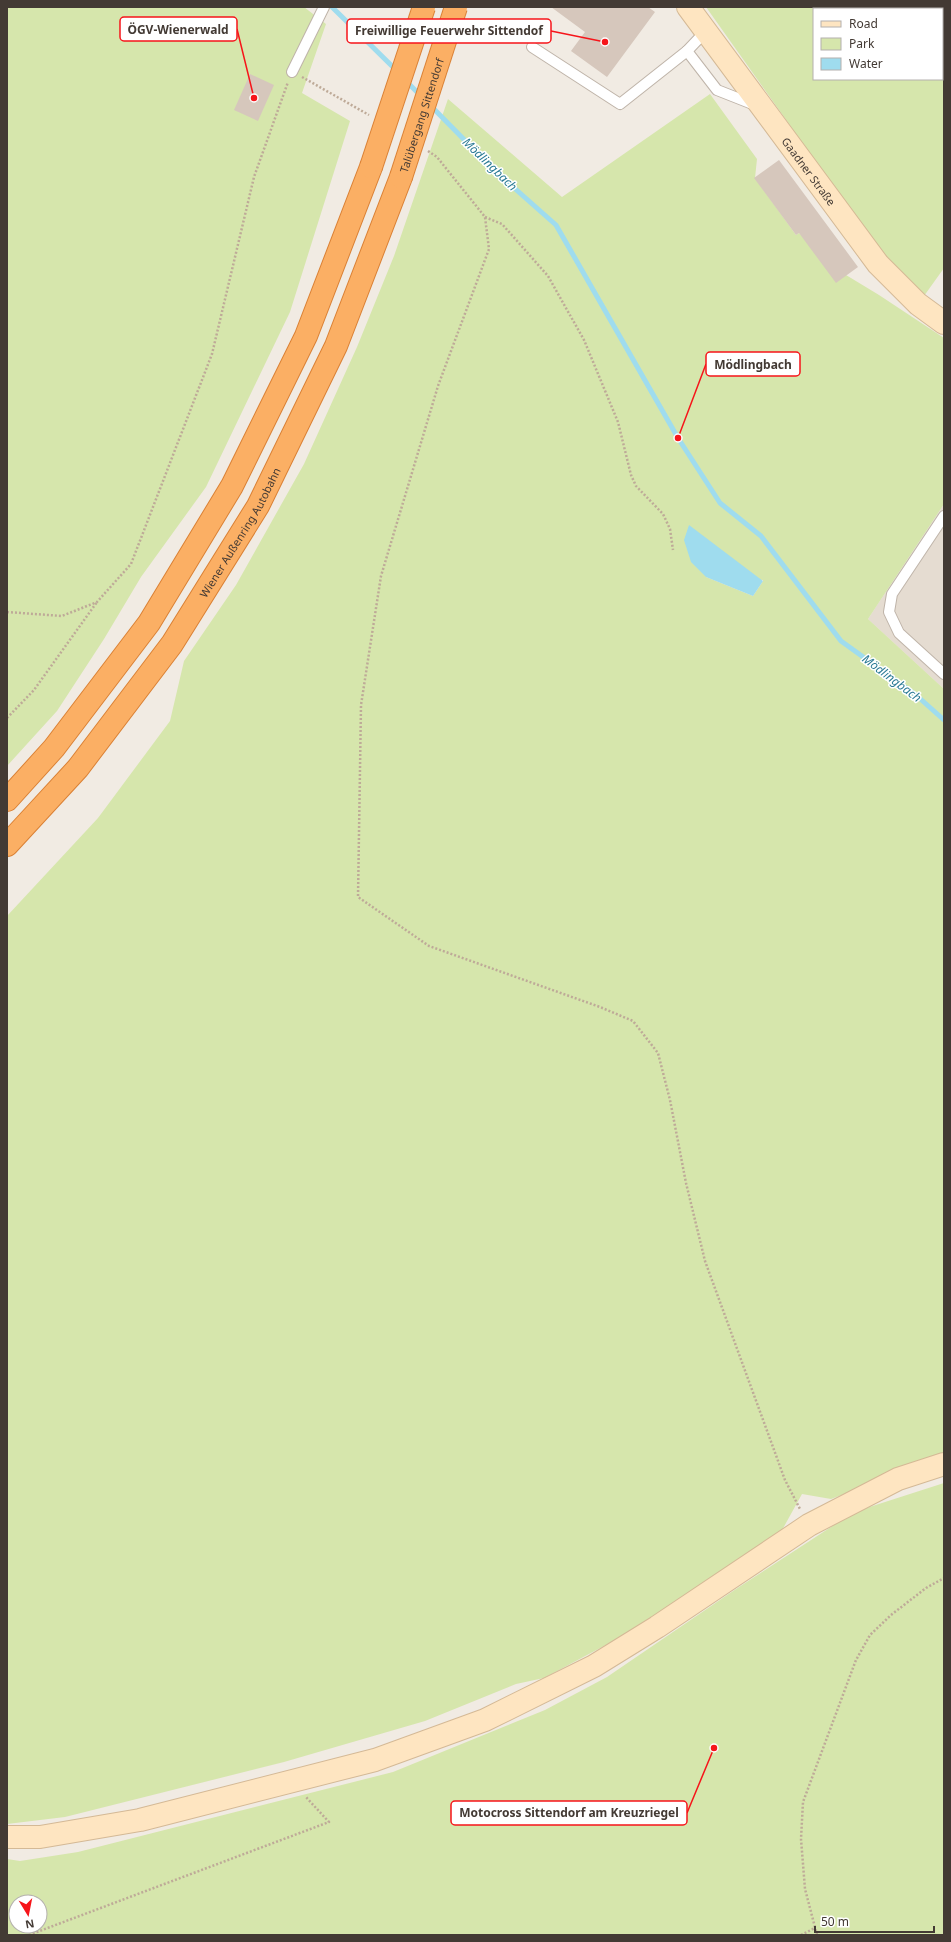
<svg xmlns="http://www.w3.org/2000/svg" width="951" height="1942" viewBox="0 0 951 1942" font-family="'Noto Sans',sans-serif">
<rect width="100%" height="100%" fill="#f1ebe3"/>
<path fill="#e5dcd1" d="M944,504V689L868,619Z"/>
<g fill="#d6e6ac" fill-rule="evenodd">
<path d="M7,7H304L326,24L302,93L350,121L290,312L206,487L141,577L104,639L57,711L7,766Z"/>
<path d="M706,7H944V268L924,296L879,251ZM814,9H942V79H814Z"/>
<path d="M710,94L757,159L755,178L796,235L799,233L846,275L879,295L944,338V504L868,619L944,689V1456L831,1499L802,1494L781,1532L632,1631L544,1678L516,1684L425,1721L284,1762L65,1817L7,1824V916L98,818L170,721L184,661L236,585L304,464L357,347L394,256L448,99L562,197ZM706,577L763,580V581L753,596Z"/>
<path d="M944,1483V1935H7V1859L20,1861L78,1852L393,1772L545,1710L607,1677L736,1589L854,1512ZM16,1902H40V1926H16Z"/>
</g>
<path fill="#9fdcee" d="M689,525L763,581L753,596L706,577L691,562L684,540Z"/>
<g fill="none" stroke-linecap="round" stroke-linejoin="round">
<g stroke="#9fdcee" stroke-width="5">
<path d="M332,7L397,71"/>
<path d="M405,80L421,96"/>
<path d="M431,106L495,171L556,225L678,438L720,503L761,536L841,641L916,695L944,720"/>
</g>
</g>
<g fill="#d6c7bc">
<path d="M551,7H648L655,12L607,77L571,51L585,32Z"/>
<path d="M250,74L274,85L258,121L234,110Z"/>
<path d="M779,160L858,267L836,283L799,233L796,235L754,178Z"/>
</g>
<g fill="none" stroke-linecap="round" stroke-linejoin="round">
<g stroke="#bfb4a9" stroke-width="12">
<g id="lane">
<path d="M706,31L687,51L717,90L755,105"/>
<path d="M532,47L620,104L687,51"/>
<path d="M292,72L324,7"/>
<path d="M944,516L892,594L889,612L899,633L944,674"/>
</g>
</g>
<g stroke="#d4b996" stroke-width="24">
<g id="secondary">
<path id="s1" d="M688,7L878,264L918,304L944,323"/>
<path d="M7,1837H40L140,1820L375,1760L485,1720L594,1666L657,1627L809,1525L898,1479L944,1464"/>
</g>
</g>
<g stroke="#da8135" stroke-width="24">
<g id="highway">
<path d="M7,800L54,748L149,623L232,486L306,336L371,167"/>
<path id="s2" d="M7,845L78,768L172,644L258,506L336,346L401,177"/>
</g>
</g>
<g stroke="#beaa98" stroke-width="2.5" stroke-dasharray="2 2" stroke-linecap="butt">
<path d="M302,77L369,115"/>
<path d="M428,151L437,157L485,217L489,249L438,386L381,576L361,705L358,897L429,946L600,1007L633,1021L658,1053L670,1100L686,1183L705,1261L785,1480L800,1509"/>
<path d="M485,217L502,224L548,276L584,340L618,422L631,475L636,486L663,514L670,529L673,550"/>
<path d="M7,612L62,616L97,602L131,564L212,354L254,177L288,82"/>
<path d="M7,718L34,690L97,602"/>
<path d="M29,1935L329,1822L305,1796"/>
<path d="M801,1935L815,1928"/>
<path d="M817,1935L805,1889L801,1839L803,1802L856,1660L870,1635L891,1615L926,1588L944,1578"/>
</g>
<use href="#lane" stroke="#fff" stroke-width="10"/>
<use href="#secondary" stroke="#fee5c1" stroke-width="22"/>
<use href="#highway" stroke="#fbaf64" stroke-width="22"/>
<g stroke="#da8135" stroke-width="24" stroke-linecap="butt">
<g id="highway-bridge">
<path d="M371,167L424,7"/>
<path id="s3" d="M401,177L456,7"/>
</g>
</g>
<use href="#highway-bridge" stroke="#fbaf64" stroke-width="22"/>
</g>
<g text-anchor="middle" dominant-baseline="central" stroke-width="3" stroke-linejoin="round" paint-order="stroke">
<g font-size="11" fill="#433a34" stroke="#fff">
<text stroke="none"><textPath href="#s3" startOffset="65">Talübergang Sittendorf</textPath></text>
<text stroke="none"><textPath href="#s1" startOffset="204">Gaadner Straße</textPath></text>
<text stroke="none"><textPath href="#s2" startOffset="391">Wiener Außenring Autobahn</textPath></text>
</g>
<g font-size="12" font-style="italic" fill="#2a7a95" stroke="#fff">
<text transform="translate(490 164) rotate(44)">Mödlingbach</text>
<text transform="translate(892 678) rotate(37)">Mödlingbach</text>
</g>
</g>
<path fill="none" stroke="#f6151a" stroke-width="1.5" d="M254 98L237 29M605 42L551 31M678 438L706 364M714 1748L687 1813"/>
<g fill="#f6151a" stroke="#fff" stroke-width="1.5">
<circle cx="254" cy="98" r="4"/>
<circle cx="605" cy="42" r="4"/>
<circle cx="678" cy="438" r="4"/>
<circle cx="714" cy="1748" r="4"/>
</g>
<g fill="#fff" stroke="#f6151a" stroke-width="1.5">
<rect x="120" y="17" width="117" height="24" rx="4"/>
<rect x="347" y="19" width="204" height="24" rx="4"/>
<rect x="706" y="352" width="94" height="24" rx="4"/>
<rect x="451" y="1801" width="236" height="24" rx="4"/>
</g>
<g font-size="12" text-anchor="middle" font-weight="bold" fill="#433a34">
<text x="178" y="34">ÖGV-Wienerwald</text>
<text x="449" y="35">Freiwillige Feuerwehr Sittendof</text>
<text x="753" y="369">Mödlingbach</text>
<text x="569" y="1817">Motocross Sittendorf am Kreuzriegel</text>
</g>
<rect width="951" height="1942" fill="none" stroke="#433a34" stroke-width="16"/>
<rect x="813" y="8" width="130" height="72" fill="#ffffff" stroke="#b4b0ae"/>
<rect x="821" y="21" width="20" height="6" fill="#fee5c1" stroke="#b4b0ae"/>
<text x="849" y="28" font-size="12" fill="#433a34">Road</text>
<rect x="821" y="38" width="20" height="12" fill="#d6e6ac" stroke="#b4b0ae"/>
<text x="849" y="48" font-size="12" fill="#433a34">Park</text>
<rect x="821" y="58" width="20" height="12" fill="#9fdcee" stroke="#b4b0ae"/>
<text x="849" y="68" font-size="12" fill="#433a34">Water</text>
<g transform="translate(28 1914) rotate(170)"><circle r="19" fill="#ffffff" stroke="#b4b0ae"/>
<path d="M0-3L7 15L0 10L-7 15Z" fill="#f6151a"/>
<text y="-6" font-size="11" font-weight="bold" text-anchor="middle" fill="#433a34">N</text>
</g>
<path d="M815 1926v6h119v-6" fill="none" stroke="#433a34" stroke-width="2"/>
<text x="821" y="1926" font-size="12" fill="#433a34" stroke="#ffffff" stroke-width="3" paint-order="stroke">50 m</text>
</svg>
